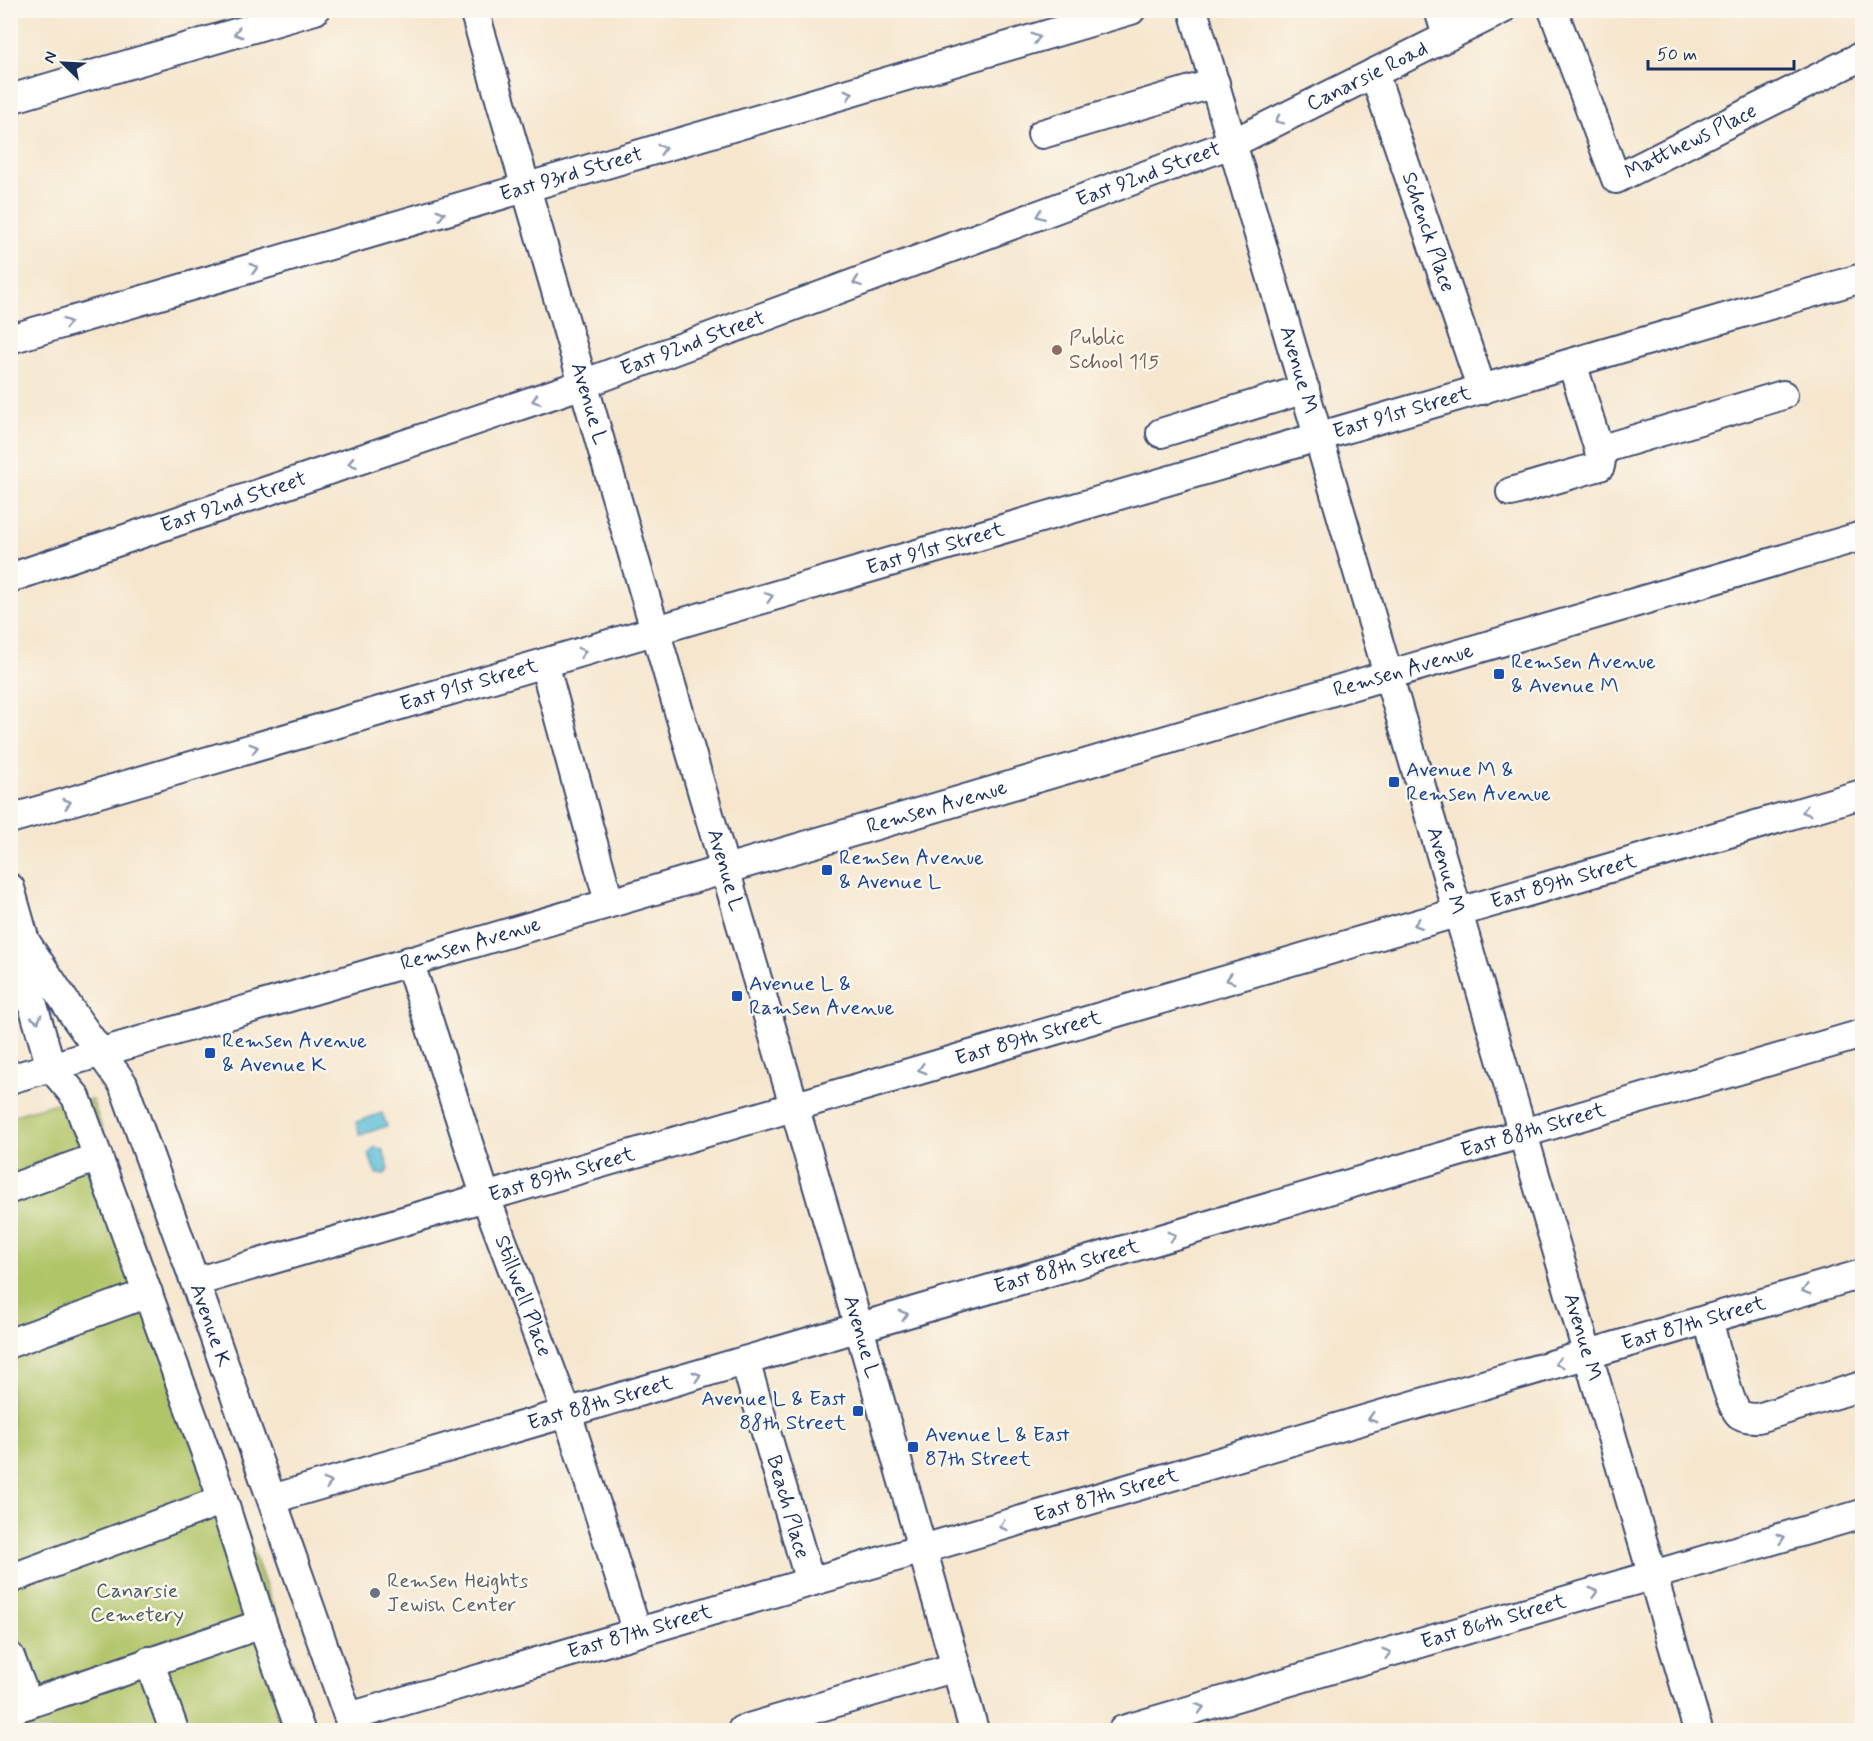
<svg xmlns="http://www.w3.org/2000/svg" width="1873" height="1741" viewBox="0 0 1873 1741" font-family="Mynerve,sans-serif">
<rect width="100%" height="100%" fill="#fbf7ec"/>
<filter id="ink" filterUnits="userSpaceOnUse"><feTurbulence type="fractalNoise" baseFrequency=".0167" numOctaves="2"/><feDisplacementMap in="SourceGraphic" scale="12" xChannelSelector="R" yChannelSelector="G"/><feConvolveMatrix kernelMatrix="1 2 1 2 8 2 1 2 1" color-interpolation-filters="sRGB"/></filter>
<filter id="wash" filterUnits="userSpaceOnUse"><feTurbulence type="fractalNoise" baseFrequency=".008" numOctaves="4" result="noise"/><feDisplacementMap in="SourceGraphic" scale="24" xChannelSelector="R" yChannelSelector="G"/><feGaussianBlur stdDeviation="1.35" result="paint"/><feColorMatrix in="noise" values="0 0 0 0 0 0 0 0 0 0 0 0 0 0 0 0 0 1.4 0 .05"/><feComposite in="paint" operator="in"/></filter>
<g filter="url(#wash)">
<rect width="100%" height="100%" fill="#f6e6ce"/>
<path fill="#b0c468" stroke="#667a63" stroke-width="1.5" d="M92,1100L317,1730H11V1116L60,1102Z"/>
<g fill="#5abed8" stroke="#3a769b" stroke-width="1.5">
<path d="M382,1113L387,1126L360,1135L356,1122Z"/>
<path d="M375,1147L383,1150L389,1169L385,1174H378L374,1170L369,1154Z"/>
</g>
</g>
<g filter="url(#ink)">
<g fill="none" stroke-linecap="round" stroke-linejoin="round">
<g stroke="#3c4a6f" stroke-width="32">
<g id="minor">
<path id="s1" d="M474,10L859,1328L974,1730"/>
<path id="s2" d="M1193,10L1698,1730"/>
<path d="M1439,10L1447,36"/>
<path id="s3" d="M1553,10L1616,179L1862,56"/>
<path id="s4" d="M1374,73L1482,390"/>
<path d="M10,99L315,10"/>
<path d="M1042,134L1215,83"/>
<path id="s5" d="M10,339L1131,10"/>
<path d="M1161,433L1305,389"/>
<path d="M1599,450L1783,395"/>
<path d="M1511,492L1600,466L1601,460L1599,450L1572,363"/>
<path id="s6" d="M10,578L583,384L1233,143L1501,10"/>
<path d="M544,663L609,902"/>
<path id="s7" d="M10,819L1862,278"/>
<path d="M10,888L25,941L26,981L51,1067L76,1097L223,1500L262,1624L300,1730"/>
<path id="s8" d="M25,941L77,1020L123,1084L195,1282L353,1730"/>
<path id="s9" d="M409,961L486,1198L567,1413L637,1632"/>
<path id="s10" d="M10,1079L1862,536"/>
<path d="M10,1189L98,1157"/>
<path id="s11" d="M195,1282L1862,794"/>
<path d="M1708,1319C1713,1337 1728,1404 1739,1414C1745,1418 1751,1418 1758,1418L1862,1386"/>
<path d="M10,1343L148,1293"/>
<path id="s12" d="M745,1361L810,1582"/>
<path id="s13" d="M272,1499L1862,1034"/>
<path d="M10,1579L223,1500"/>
<path d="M10,1657L28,1704"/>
<path d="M149,1661L174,1730"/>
<path d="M10,1710L262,1624"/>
<path id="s14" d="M349,1717L1862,1274"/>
<path d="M742,1730L956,1667"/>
<path id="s15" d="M1123,1730L1862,1514"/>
</g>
</g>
<use href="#minor" stroke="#fff" stroke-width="28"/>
</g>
<defs><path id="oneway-chevron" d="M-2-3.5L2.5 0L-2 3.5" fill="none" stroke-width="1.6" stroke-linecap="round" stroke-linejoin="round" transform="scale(1.5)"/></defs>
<g stroke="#8d97ae">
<use href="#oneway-chevron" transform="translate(238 33) rotate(164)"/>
<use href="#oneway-chevron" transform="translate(1036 38) rotate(-16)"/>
<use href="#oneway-chevron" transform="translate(849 94) rotate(-16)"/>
<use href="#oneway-chevron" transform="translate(1279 120) rotate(154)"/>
<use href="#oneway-chevron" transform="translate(662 149) rotate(-16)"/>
<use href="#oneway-chevron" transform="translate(441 214) rotate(-16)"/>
<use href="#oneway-chevron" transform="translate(1040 215) rotate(160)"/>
<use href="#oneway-chevron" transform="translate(254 268) rotate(-16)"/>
<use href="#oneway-chevron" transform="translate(857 282) rotate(160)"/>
<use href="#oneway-chevron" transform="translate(67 323) rotate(-16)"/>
<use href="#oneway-chevron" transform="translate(536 400) rotate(161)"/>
<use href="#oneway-chevron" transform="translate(352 463) rotate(161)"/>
<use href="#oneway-chevron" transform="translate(769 597) rotate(-16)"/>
<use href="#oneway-chevron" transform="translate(582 652) rotate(-16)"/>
<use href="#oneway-chevron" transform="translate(254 748) rotate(-16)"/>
<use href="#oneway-chevron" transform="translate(67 803) rotate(-16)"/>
<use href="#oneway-chevron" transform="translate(1806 811) rotate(164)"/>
<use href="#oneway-chevron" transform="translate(1418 924) rotate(164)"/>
<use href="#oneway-chevron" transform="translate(1230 979) rotate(164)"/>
<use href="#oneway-chevron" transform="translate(37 1019) rotate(74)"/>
<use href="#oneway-chevron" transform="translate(922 1069) rotate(164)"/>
<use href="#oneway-chevron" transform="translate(1172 1236) rotate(-16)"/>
<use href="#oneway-chevron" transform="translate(1806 1290) rotate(164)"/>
<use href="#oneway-chevron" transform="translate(904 1315) rotate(-16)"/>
<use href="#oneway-chevron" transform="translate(1559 1363) rotate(164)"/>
<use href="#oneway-chevron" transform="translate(697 1376) rotate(-17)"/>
<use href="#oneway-chevron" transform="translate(1372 1418) rotate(164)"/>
<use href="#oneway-chevron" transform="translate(328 1483) rotate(-16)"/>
<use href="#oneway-chevron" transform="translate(1003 1526) rotate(164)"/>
<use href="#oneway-chevron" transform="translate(1781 1538) rotate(-16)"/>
<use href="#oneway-chevron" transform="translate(1594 1592) rotate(-16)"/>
<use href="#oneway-chevron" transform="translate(1387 1653) rotate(-16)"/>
<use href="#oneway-chevron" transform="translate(1200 1708) rotate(-16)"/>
</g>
</g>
<circle fill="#8d6e63" stroke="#fbf7ec" stroke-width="2" cx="1057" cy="350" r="6"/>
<g fill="#1a4fb4" stroke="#fbf7ec" stroke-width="2">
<rect x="1493" y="668" width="12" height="12" rx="3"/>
<rect x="1388" y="776" width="12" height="12" rx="3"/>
<rect x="821" y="864" width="12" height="12" rx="3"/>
<rect x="731" y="990" width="12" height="12" rx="3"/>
<rect x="204" y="1047" width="12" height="12" rx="3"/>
<rect x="852" y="1405" width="12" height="12" rx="3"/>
<rect x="907" y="1441" width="12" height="12" rx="3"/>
</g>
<circle fill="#6b7280" stroke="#fbf7ec" stroke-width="2" cx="375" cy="1593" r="6"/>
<g text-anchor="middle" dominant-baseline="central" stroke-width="5" stroke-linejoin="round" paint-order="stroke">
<g font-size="21" fill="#1b2f5e" stroke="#fbf7ec">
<text stroke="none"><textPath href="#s6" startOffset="1448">Canarsie Road</textPath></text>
<text stroke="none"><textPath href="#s3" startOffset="264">Matthews Place</textPath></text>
<text stroke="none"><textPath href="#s5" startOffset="585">East 93rd Street</textPath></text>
<text stroke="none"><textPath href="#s6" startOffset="1208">East 92nd Street</textPath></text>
<text stroke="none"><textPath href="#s4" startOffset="168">Schenck Place</textPath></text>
<text stroke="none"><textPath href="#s6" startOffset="722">East 92nd Street</textPath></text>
<text stroke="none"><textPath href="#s2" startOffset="375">Avenue M</textPath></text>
<text stroke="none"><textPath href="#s1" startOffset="410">Avenue L</textPath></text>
<text stroke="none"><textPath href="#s7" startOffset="1450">East 91st Street</textPath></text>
<text stroke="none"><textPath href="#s6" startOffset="236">East 92nd Street</textPath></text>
<text stroke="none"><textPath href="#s7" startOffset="964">East 91st Street</textPath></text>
<text stroke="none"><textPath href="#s10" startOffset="1452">Remsen Avenue</textPath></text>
<text stroke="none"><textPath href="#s7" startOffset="478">East 91st Street</textPath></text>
<text stroke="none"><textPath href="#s10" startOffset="966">Remsen Avenue</textPath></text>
<text stroke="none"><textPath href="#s1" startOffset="896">Avenue L</textPath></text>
<text stroke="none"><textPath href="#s2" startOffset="897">Avenue M</textPath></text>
<text stroke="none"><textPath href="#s11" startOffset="1426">East 89th Street</textPath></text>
<text stroke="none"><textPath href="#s10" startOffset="480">Remsen Avenue</textPath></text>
<text stroke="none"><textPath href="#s11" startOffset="868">East 89th Street</textPath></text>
<text stroke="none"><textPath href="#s13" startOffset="1314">East 88th Street</textPath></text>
<text stroke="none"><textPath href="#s11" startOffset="382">East 89th Street</textPath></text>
<text stroke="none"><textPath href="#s13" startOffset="828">East 88th Street</textPath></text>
<text stroke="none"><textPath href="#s9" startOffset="354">Stillwell Place</textPath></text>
<text stroke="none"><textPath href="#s14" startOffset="1401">East 87th Street</textPath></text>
<text stroke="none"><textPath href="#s8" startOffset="430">Avenue K</textPath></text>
<text stroke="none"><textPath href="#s1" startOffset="1382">Avenue L</textPath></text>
<text stroke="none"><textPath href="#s2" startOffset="1383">Avenue M</textPath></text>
<text stroke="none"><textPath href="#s13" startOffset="342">East 88th Street</textPath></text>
<text stroke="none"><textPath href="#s14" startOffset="789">East 87th Street</textPath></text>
<text stroke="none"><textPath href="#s12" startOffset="152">Beach Place</textPath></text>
<text stroke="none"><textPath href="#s15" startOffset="386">East 86th Street</textPath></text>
<text stroke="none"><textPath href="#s14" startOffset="303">East 87th Street</textPath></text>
</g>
<g font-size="21" fill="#785e54" stroke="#fbf7ec" text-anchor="start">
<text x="1069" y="338">Public<tspan x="1069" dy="24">School 115</tspan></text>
</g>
<g font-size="21" fill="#164399" stroke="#fbf7ec" text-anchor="start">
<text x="1511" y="662">Remsen Avenue<tspan x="1511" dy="24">&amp; Avenue M</tspan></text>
<text x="1406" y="770">Avenue M &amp;<tspan x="1406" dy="24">Remsen Avenue</tspan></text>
<text x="839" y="858">Remsen Avenue<tspan x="839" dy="24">&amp; Avenue L</tspan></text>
<text x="749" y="984">Avenue L &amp;<tspan x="749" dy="24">Ramsen Avenue</tspan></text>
<text x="222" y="1041">Remsen Avenue<tspan x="222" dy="24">&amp; Avenue K</tspan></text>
<text x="846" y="1399" text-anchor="end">Avenue L &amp; East<tspan x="846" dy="24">88th Street</tspan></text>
<text x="925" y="1435">Avenue L &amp; East<tspan x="925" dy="24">87th Street</tspan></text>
</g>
<g font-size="21" fill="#5b616d" stroke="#fbf7ec" text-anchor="start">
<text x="387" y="1581">Remsen Heights<tspan x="387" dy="24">Jewish Center</tspan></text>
</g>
<g font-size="21" fill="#485c61" stroke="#fbf7ec">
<text x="137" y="1591">Canarsie<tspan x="137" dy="24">Cemetery</tspan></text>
</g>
</g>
<rect width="1873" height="1741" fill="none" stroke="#fbf7ec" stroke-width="36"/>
<g transform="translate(63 63) rotate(294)" stroke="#fbf7ec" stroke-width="4.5" paint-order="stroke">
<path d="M0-4.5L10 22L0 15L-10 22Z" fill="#1b2f5e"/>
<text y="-9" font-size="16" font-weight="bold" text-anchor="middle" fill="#1b2f5e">N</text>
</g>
<path d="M1648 60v9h146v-9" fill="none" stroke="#1b2f5e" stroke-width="3"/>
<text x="1657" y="60" font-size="18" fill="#1b2f5e" stroke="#fbf7ec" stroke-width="4.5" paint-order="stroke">50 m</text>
</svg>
